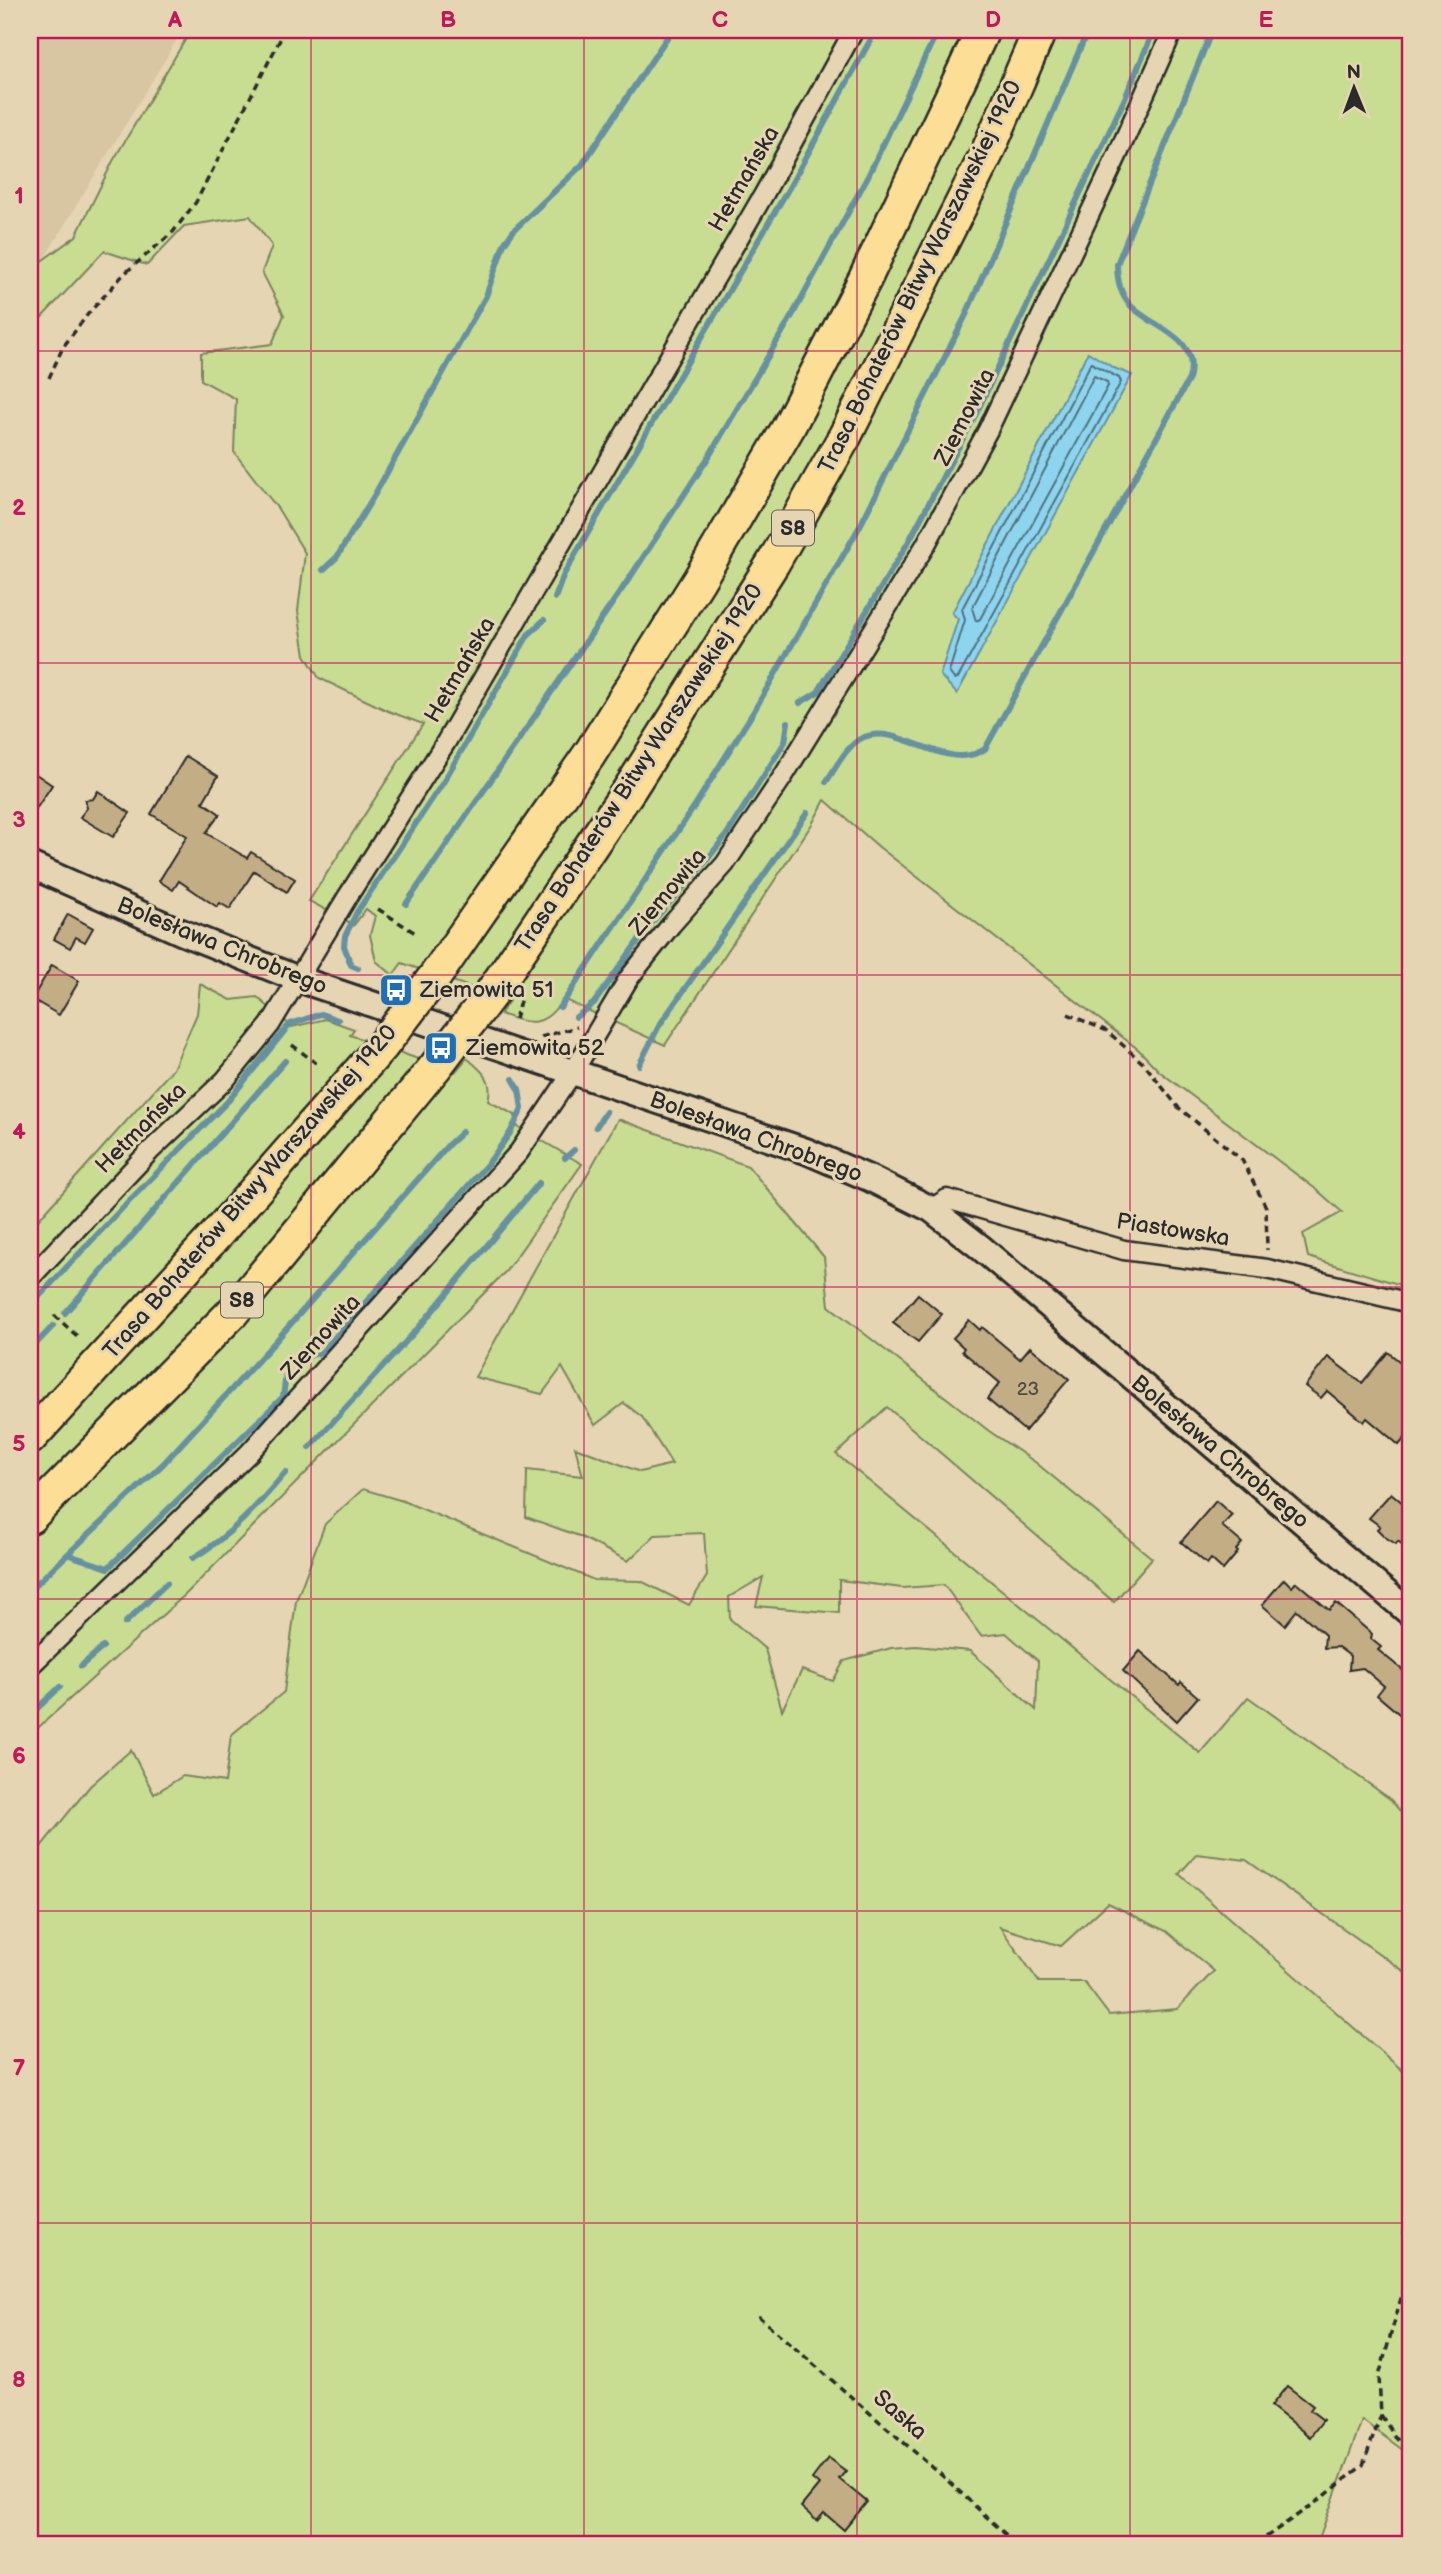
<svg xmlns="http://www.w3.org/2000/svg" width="1441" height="2574" viewBox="0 0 1441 2574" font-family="'Balsamiq Sans',sans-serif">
<rect width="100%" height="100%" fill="#e6d5b2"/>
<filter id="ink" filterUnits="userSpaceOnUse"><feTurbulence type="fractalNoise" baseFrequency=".0143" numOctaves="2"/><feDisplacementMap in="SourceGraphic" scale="14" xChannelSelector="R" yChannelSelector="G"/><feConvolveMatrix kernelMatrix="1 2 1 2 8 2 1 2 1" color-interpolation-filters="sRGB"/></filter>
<g filter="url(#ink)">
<path fill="#d8c6a2" d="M49,30H183L39,267L30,246V37Z"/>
<g fill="#c8dd92" stroke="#7a845e" stroke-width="2" fill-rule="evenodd">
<path d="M191,30H1411V1288L1308,1257L1303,1234L1342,1212L1317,1190L1159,1071L1139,1050L879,847L825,800L812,824L665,1045L563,999C544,1028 531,1025 500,1014L509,1001L402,963L393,975L376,961L370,935L375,916L366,909L354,925L309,901L423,724L388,711L319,678L305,655L298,611L305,553L278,509L234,452L236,399L201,380V353L272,344L284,315L262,272L272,246L250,216L184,226L147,265L104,251L30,330L36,265L76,236L113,161Z"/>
<path d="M200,984L231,1000L257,997L292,1027L326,1019L354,1029L350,1035L455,1072L467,1058C482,1071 494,1079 488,1101L515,1115L517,1126L582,1164L506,1271L187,1593L30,1735V1229L173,1069L197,1014Z"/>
<path d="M618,1119L748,1166L824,1257L829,1306L989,1431L1035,1462L1152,1558L1114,1602L887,1407L836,1454L1200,1753L1248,1697L1390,1799L1411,1824V1976L1246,1860L1197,1854L1179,1874L1411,2078V2199L1403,2232L1411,2276V2456L1362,2420L1317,2544H30V1860L90,1786L131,1750L154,1794L183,1776L225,1782L231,1735L284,1692L296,1601L325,1524L363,1489L403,1501L594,1580L641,1581L689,1605L707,1576L704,1533L655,1535L628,1561L579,1536L526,1517L527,1470L583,1476L575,1447L640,1472L672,1464L642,1417L624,1403L595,1425L562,1367L542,1394L475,1377ZM763,1577L756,1606L839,1613V1580L902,1588L944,1585L981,1636L1006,1633L1038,1661L1036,1710L970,1651L916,1646L891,1648L844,1661L833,1681L802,1670L782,1710L765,1649L730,1619L729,1597ZM1108,1903L1166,1931L1214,1971L1177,2009L1109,2015L1084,1982H1039L1000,1927L1061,1946Z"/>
</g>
<path fill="#8dd5ef" stroke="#6691a1" stroke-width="2" d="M1088,352L1114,368L1132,375L957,694L940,675L958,619L952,613Z"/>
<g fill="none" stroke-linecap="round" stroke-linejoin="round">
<g stroke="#526f79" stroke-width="2">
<path d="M1091,363L1119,378L1121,382L958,678L954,679L949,672L965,620L962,609Z"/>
<path d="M1094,376L1107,382L1108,386L980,619L976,621L972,608Z"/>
</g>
<g stroke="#6691a1" stroke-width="6">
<path d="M323,570L337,557L375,494L486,296L504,244L514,230L582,165L672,30"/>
<path d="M555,598L564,574L790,186L876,30"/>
<path d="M800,703L818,692L909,541L977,412L1125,98L1154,30"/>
<path d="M826,782C836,768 847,744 864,737C901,723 947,774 985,749L1189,379C1201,336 1153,329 1130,305C1120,294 1117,278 1117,264L1212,30"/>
<path d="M406,904L631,576L708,458L793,314L868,176L938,30"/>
<path d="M358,968L351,965L344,946L345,936L357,912L444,781L528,635L544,620"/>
<path d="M560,1007L694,807L754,711L860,526L966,315L1088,30"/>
<path d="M576,1017L594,1003L651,923L700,869L727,834L785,742L788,722"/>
<path d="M639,1065L659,1026L807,813"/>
<path d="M596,1127L606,1112"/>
<path d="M565,1158L574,1150"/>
<path d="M30,1306L128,1202L228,1101L290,1024L321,1014L338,1020"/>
<path d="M65,1313L285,1061"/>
<path d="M30,1350L53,1326"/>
<path d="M300,1359L322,1352L490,1161L510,1133L522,1109L519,1089L513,1079"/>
<path d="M310,1447L420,1326L539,1183"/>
<path d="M69,1555L108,1568L283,1397L286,1374"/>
<path d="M193,1558C231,1536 258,1505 286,1472"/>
<path d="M30,1590L163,1464L274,1343L449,1144L462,1132"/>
<path d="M125,1623L167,1583"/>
<path d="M81,1666L103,1647"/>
<path d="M30,1715L60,1687"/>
</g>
</g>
<g fill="#c3ad85" stroke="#2b2b2b" stroke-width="2">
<path d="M186,756L218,776L203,802L220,814L206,833L247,858L251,852L295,879L287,892L254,871L230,909L220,903L217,907L179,881L173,890L159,881L187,836L151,814Z"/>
<path d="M30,770L52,785L30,818Z"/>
<path d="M98,791L130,813L113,837L80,817L87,808L85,800L93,799Z"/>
<path d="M68,914L93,928L85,942L76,937L70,948L54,939Z"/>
<path d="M52,965L79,981L59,1015L32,999Z"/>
<path d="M918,1294L942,1314L918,1342L893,1323Z"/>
<path d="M969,1320L980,1330L982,1327L1020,1359L1030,1347L1069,1379L1025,1431L987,1399L1000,1383L962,1351L964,1348L953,1338Z"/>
<path d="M1388,1352L1411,1371V1431L1399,1445L1367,1418L1364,1422L1327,1391L1321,1398L1305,1386L1328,1357L1362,1383Z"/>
<path d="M1391,1493L1411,1510V1552L1398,1541L1396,1544L1385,1537L1377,1529L1380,1526L1369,1518Z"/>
<path d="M1216,1501L1232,1515L1222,1526L1242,1543L1236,1550L1238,1552L1223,1570L1211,1559L1207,1564L1181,1542Z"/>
<path d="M1284,1579L1292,1587L1296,1582L1329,1610L1336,1603L1372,1634L1371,1639L1381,1647L1378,1650L1411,1677V1724L1377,1695L1384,1686L1363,1668L1349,1670L1350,1656L1338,1647L1324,1648L1325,1635L1297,1610L1285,1625L1262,1605Z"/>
<path d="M1140,1651L1179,1685L1181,1682L1198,1697L1177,1721L1123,1671Z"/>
<path d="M1287,2386L1313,2406L1310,2410L1323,2420L1310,2437L1271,2406Z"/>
<path d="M828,2458L846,2471L839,2479L867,2502L844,2530L824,2513L817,2521L801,2507L819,2485L812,2479Z"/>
</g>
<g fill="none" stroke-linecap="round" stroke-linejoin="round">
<g stroke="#2b2b2b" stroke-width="23">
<g id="street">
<path d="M931,1209L947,1199L1124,1250L1267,1269L1402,1301L1411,1306"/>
<path d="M30,1278L150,1151L225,1080L270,1025L348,896L446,742L764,194L854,30"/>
<path d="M30,1666L249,1453L519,1152L573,1072L629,978L671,925L725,864L784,775L925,546L988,430L1117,156L1173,30"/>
</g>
</g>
<g stroke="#2b2b2b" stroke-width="30">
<path id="secondary" d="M30,865L181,932L298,979L806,1151L871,1179L931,1209L980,1247L1411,1614"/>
</g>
<g stroke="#2b2b2b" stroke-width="37">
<g id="highway">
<path d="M436,975L589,755L699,580L788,428L865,279L983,30"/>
<path d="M490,995L631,787L773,563L845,436L987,153L1040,30"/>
<path d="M30,1438L216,1235L382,1046"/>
<path d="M30,1517L232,1313L436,1066"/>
</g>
</g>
<g stroke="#2b2b2b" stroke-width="3.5" stroke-dasharray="7 5" stroke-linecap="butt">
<path d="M49,378L63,347L88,314L124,274L173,232L196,202L285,30"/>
<path d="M378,909L417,934"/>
<path d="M1068,1014L1107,1031L1145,1065L1178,1107L1242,1160L1266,1207L1267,1250"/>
<path d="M515,1019L521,998"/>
<path d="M541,1037L577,1027"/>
<path d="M292,1045L316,1063"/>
<path d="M54,1315L77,1336"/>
<path d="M758,2316L947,2480L1016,2544"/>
<path d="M1381,2415L1395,2437L1411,2454"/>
<path d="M1256,2544L1322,2498L1363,2465L1381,2415L1379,2376L1411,2263"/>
</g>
<use href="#street" stroke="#e6d5b2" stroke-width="18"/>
<use href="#secondary" stroke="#e6d5b2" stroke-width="24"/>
<use href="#highway" stroke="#fdde96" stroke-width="32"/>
<g stroke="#2b2b2b" stroke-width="37" stroke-linecap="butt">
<g id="highway-bridge">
<path d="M382,1046L436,975"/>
<path d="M436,1066L490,995"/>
</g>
</g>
<use href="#highway-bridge" stroke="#fdde96" stroke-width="32"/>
</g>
</g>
<path fill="none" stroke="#c2185b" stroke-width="2" stroke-opacity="0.55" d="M311,30V2544M584,30V2544M857,30V2544M1130,30V2544M30,351H1411M30,663H1411M30,975H1411M30,1287H1411M30,1599H1411M30,1911H1411M30,2223H1411"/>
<defs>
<g id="bus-square" transform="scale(1.75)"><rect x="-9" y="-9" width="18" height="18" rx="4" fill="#1f6fb2" stroke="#e6d5b2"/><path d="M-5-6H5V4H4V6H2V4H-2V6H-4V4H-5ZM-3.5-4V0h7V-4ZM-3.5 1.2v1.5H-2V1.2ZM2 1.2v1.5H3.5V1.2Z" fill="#fff"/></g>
</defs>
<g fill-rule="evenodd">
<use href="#bus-square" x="396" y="990"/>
<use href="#bus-square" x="441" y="1048"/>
</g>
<g text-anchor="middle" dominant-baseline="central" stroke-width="6" stroke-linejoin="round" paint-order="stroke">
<g font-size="19" fill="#514c42">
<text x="1028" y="1389">23</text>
</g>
<g fill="#e6d5b2" stroke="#635e54" stroke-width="2">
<rect x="772" y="510.5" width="42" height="35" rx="5"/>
<rect x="221" y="1282.5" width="42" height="35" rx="5"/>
</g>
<g font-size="21" font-weight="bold" fill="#2b2b2b">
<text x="793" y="528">S8</text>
<text x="242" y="1300">S8</text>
</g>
<g font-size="23" fill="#2b2b2b" stroke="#e6d5b2">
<text transform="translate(744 179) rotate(-60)">Hetmańska</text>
<text transform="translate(920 277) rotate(-64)">Trasa Bohaterów Bitwy Warszawskiej 1920</text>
<text transform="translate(965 417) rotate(-63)">Ziemowita</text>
<text transform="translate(460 670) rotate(-60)">Hetmańska</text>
<text transform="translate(639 768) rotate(-57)">Trasa Bohaterów Bitwy Warszawskiej 1920</text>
<text transform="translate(668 892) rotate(-50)">Ziemowita</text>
<text transform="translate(222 946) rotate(22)">Bolesława Chrobrego</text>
<text transform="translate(141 1128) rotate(-45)">Hetmańska</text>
<text transform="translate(756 1137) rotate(20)">Bolesława Chrobrego</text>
<text transform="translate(250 1192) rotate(-49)">Trasa Bohaterów Bitwy Warszawskiej 1920</text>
<text transform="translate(1173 1230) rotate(9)">Piastowska</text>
<text transform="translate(321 1337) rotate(-48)">Ziemowita</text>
<text transform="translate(1220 1452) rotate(40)">Bolesława Chrobrego</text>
<text transform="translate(900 2415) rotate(41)">Saska</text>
</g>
<g font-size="23" fill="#2b2b2b" stroke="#e6d5b2" text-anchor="start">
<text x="420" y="990">Ziemowita 51</text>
<text x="466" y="1048">Ziemowita 52</text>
</g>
</g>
<rect width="1441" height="2574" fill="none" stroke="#e6d5b2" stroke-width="77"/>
<g transform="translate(1354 88) rotate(359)" stroke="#e6d5b2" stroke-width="5" paint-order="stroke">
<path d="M0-5L12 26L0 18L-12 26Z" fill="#2b2b2b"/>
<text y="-10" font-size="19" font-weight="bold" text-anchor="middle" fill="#2b2b2b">N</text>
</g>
<rect x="38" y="38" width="1364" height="2498" fill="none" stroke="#c2185b" stroke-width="2.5"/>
<g font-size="23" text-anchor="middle" font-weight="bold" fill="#c2185b">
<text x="175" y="27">A</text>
<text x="448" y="27">B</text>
<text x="720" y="27">C</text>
<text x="993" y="27">D</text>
<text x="1266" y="27">E</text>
<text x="19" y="203">1</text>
<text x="19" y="515">2</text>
<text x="19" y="827">3</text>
<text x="19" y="1139">4</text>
<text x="19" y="1451">5</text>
<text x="19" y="1763">6</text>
<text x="19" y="2075">7</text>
<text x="19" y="2387">8</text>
</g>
</svg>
